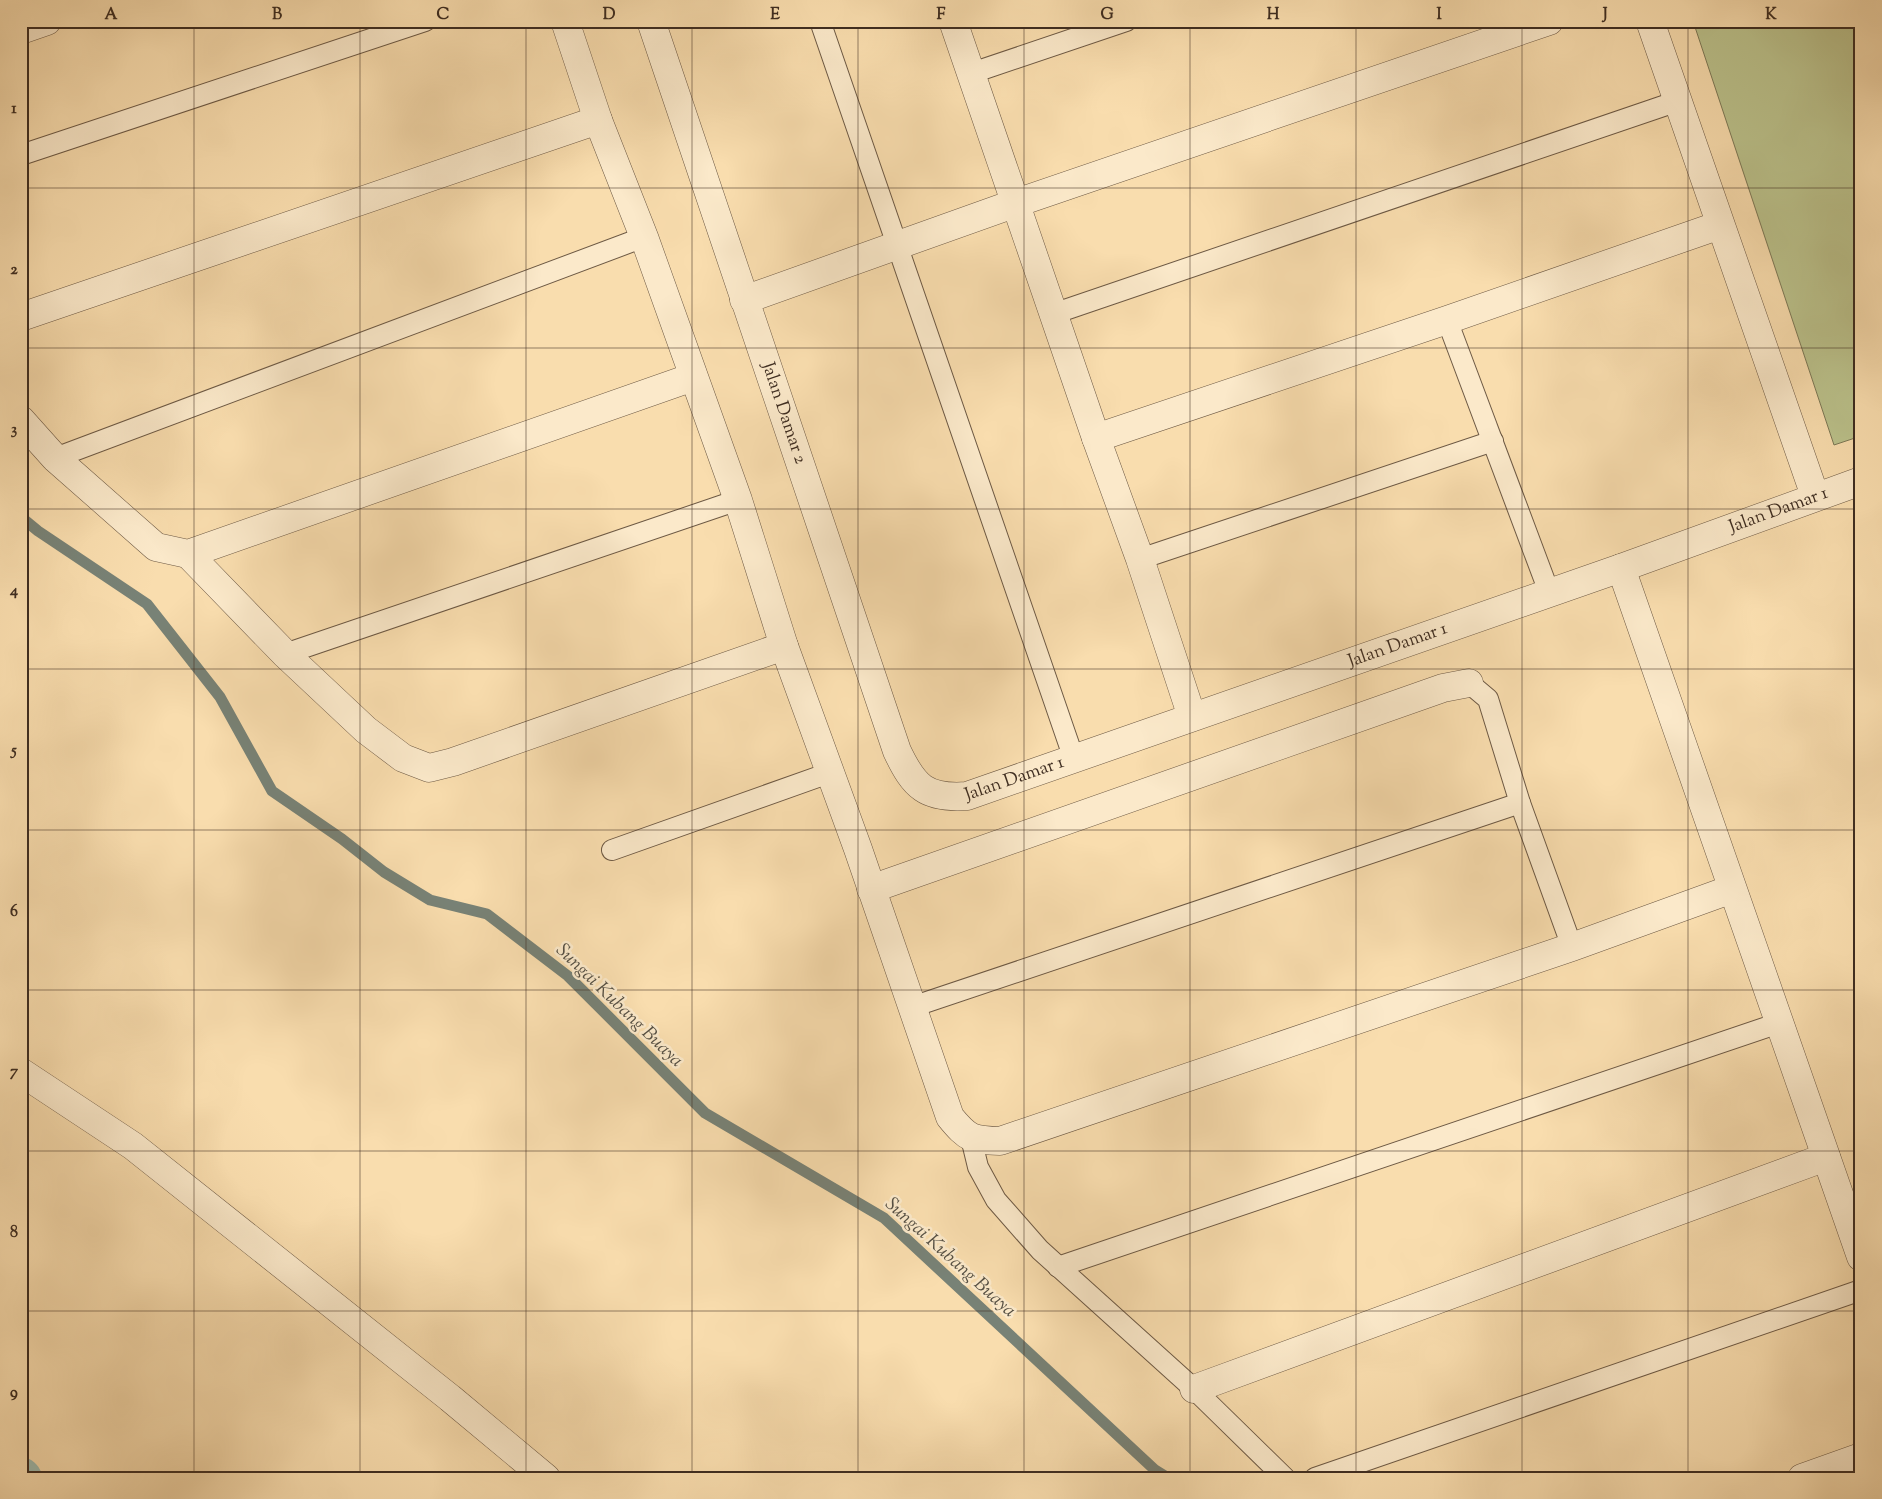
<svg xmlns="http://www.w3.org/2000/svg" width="1882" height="1499" viewBox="0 0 1882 1499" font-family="'Sorts Mill Goudy',serif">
<rect width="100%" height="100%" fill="#f9ddae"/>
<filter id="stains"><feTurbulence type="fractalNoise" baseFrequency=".004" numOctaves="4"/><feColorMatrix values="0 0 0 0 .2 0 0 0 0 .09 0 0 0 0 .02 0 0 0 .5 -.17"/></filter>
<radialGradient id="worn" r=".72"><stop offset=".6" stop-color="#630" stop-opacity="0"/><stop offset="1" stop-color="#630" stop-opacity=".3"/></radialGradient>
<path fill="#bbc28c" stroke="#7c7856" d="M1693,21H1861V436L1834,445Z"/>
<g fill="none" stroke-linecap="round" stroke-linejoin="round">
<path stroke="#788276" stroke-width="11" d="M21,517L38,531L147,604L220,697L272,791L342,839L384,872L430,900L487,914L568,976L705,1113L884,1218L1155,1470L1168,1478"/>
<path stroke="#9ebbaf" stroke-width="38" d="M21,1476L23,1478"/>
<g stroke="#6d5944" stroke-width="22">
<g id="service">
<path d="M820,21L1074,759"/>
<path d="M972,73L1126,21"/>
<path d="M21,155L425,21"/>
<path d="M1053,314L1678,101"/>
<path d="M1447,320L1549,592"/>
<path d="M55,458L644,237"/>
<path d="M1140,559L1493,441"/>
<path d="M285,654L738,500"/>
<path d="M1469,683L1488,699L1520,803L1572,947"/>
<path d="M612,850L829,773"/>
<path d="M912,1007L1520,803"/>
<path d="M971,1138L978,1167L996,1200L1040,1250L1194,1389L1285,1478"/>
<path d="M1058,1267L1779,1023"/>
<path d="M1315,1478L1861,1290"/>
</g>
</g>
<g stroke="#6d5944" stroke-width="29">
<g id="minor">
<path d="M565,21L598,120L644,237L738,500L784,646L858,849L950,1117C968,1139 972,1140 1000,1141L1572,947L1732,889"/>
<path id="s1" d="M651,21L897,751C914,787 926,799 967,796L1621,568L1861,481"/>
<path d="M953,21L1096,438L1140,559L1192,717"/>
<path d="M1650,21L1815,496"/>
<path d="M21,30L47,21"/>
<path d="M744,300L1016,203L1549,21"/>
<path d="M21,317L598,120"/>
<path d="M21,420L55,458L156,547L188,554L693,377"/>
<path d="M1096,438L1447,320L1720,225"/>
<path d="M188,554L285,654L366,730L403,758L429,768L453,762L784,646"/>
<path d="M1621,568L1861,1257"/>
<path d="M871,889L1443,688L1469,683"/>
<path d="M21,1072L133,1146L450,1398L546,1478"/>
<path d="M1194,1389L1826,1157"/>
<path d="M1802,1478L1861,1457"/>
</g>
</g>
<use href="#service" stroke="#fbe9ca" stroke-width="20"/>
<use href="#minor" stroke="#fbe9ca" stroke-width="28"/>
</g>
<path fill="none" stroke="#3e2d21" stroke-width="1" stroke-opacity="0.55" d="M194,21V1478M360,21V1478M526,21V1478M692,21V1478M858,21V1478M1024,21V1478M1190,21V1478M1356,21V1478M1522,21V1478M1688,21V1478M21,188H1861M21,348H1861M21,509H1861M21,669H1861M21,830H1861M21,990H1861M21,1151H1861M21,1311H1861"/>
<g text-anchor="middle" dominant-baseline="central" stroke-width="5" stroke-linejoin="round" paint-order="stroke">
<g font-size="18" fill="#3e2d21" stroke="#fbe9ca">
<text stroke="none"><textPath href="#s1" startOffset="414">Jalan Damar 2</textPath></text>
<text stroke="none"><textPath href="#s1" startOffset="1722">Jalan Damar 1</textPath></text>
<text stroke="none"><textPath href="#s1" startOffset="1318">Jalan Damar 1</textPath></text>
<text stroke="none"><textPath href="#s1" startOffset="912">Jalan Damar 1</textPath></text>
</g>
<g font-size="19" font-style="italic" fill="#565044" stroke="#fbe9ca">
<text transform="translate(619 1006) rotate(44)">Sungai Kubang Buaya</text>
<text transform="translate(950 1258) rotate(42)">Sungai Kubang Buaya</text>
</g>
</g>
<rect width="1882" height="1499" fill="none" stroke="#f9ddae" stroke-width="55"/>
<rect x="28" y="28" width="1826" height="1444" fill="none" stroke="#3e2d21" stroke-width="2"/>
<g font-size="16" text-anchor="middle" font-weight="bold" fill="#3e2d21">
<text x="111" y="19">A</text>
<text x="277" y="19">B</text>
<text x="443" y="19">C</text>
<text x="609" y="19">D</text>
<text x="775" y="19">E</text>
<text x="941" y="19">F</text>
<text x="1107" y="19">G</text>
<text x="1273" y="19">H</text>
<text x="1439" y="19">I</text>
<text x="1605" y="19">J</text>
<text x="1771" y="19">K</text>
<text x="14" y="113">1</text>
<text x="14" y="274">2</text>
<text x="14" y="434">3</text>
<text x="14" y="595">4</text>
<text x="14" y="755">5</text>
<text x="14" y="916">6</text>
<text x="14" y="1076">7</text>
<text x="14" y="1237">8</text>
<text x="14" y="1397">9</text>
</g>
<rect width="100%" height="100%" filter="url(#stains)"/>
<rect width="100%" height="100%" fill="url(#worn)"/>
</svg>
